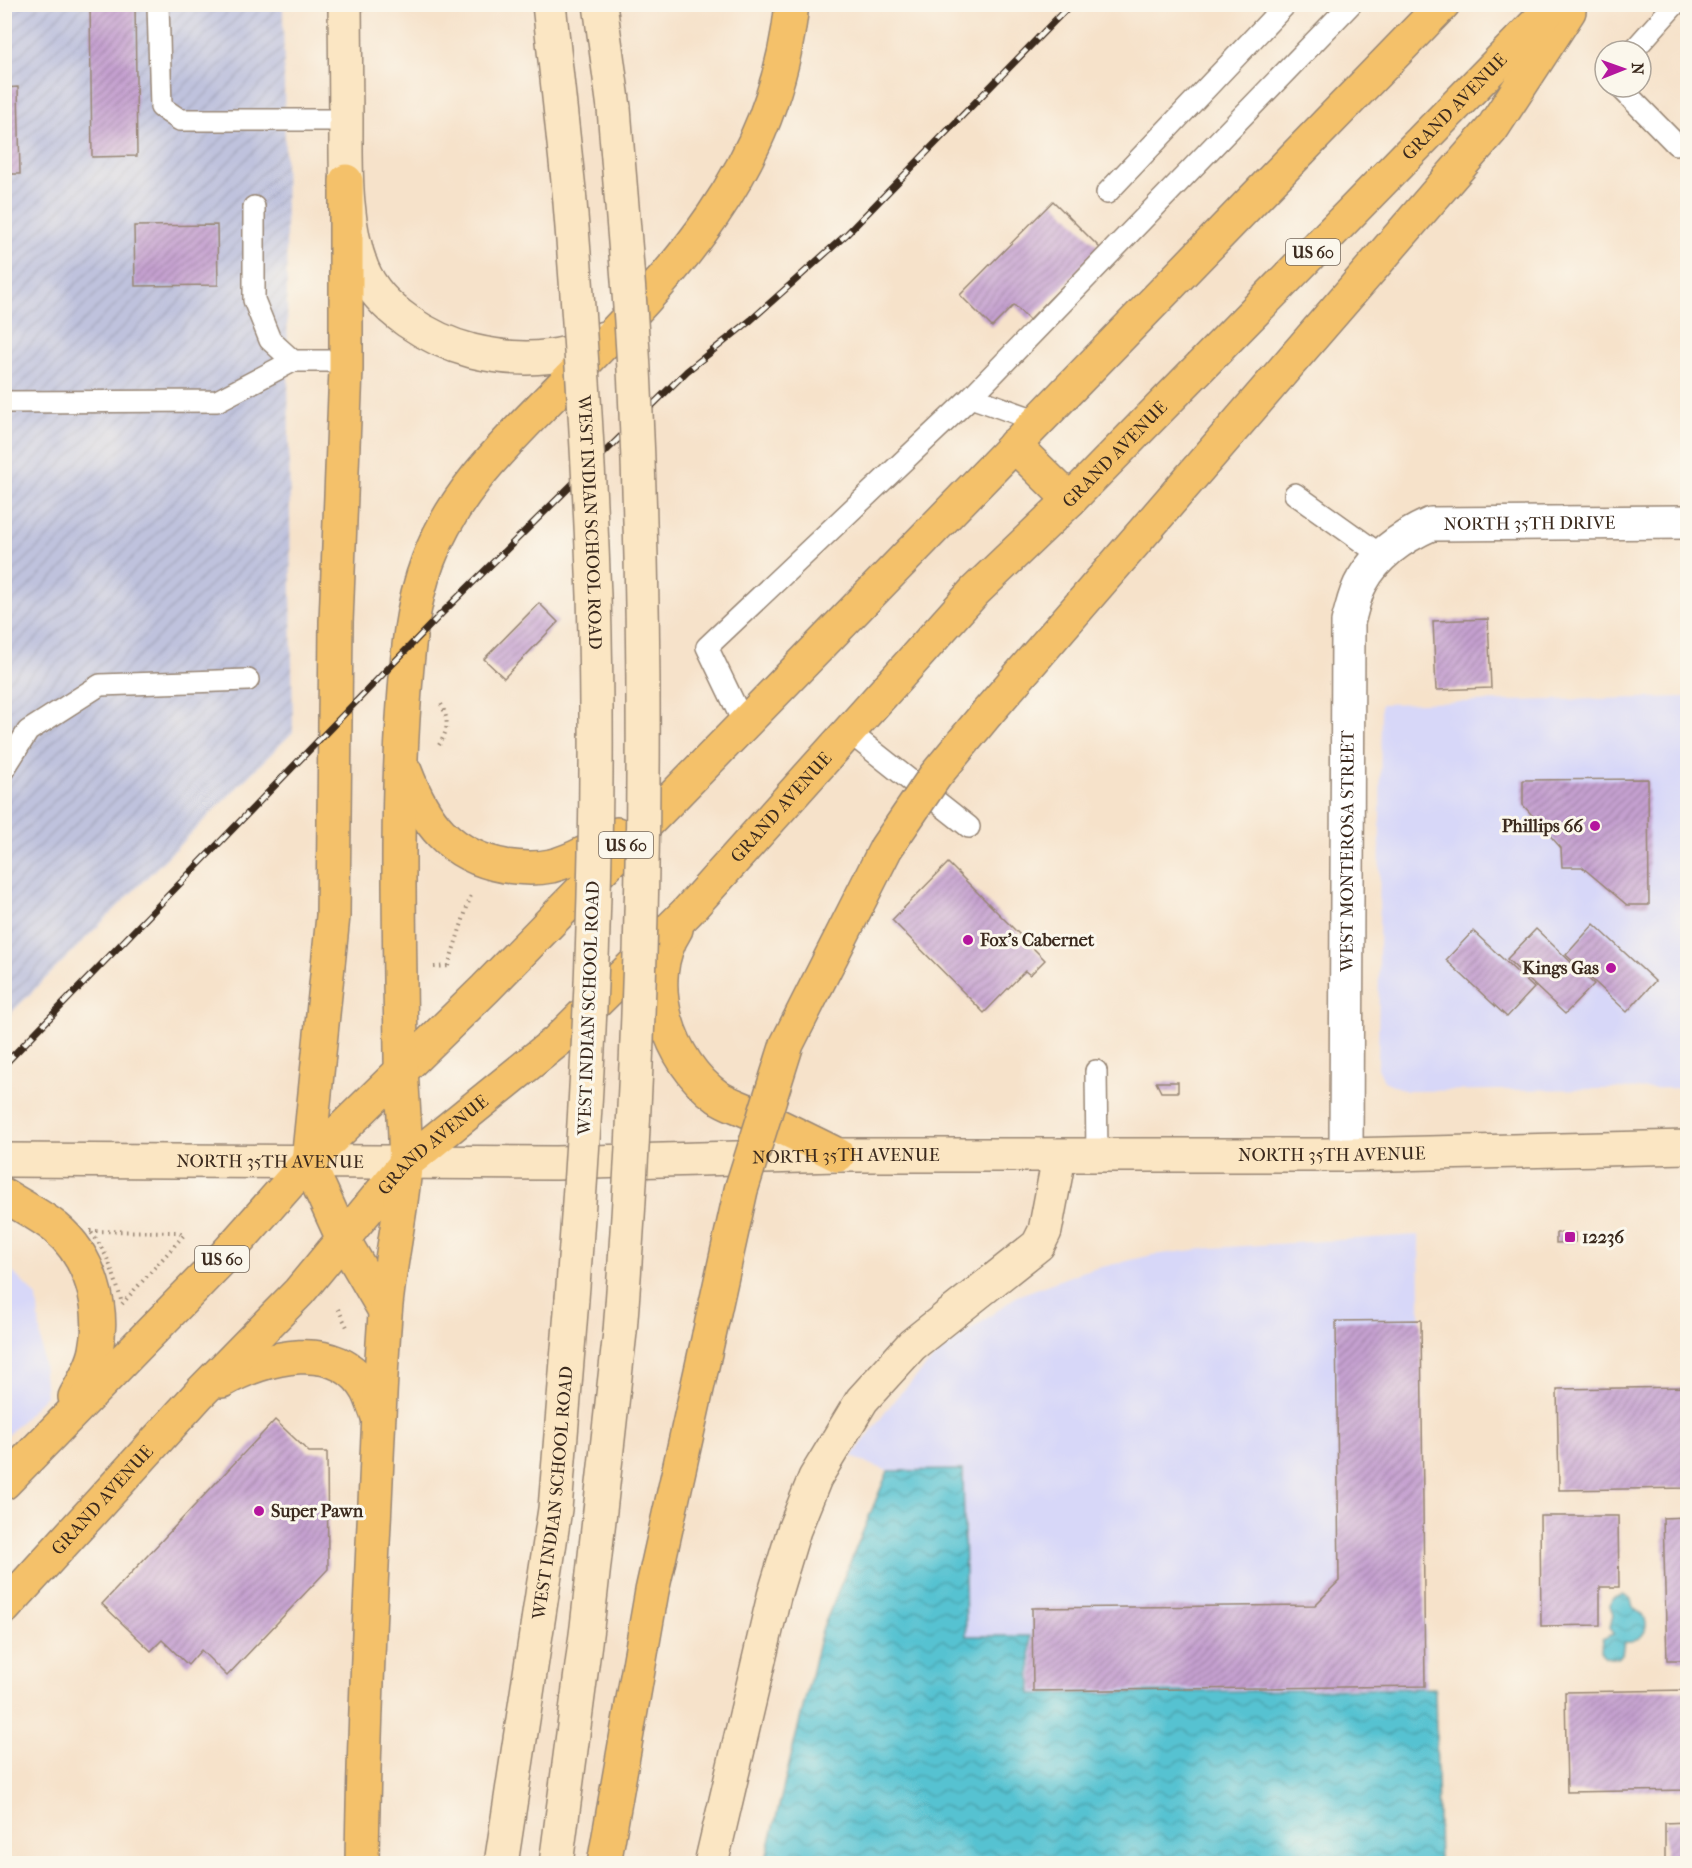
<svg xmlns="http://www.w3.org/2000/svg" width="1692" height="1868" viewBox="0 0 1692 1868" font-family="'IM FELL French Canon',serif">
<defs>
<pattern id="industrial-furrows" width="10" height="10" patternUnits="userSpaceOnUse" patternTransform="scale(1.5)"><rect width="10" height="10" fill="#bfc2dd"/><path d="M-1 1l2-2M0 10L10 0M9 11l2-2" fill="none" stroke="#a5a7bd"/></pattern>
<pattern id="water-waves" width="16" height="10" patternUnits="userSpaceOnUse" patternTransform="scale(1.5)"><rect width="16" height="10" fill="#57c2d1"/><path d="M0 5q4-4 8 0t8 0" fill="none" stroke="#499ea9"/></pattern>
<pattern id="building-hatch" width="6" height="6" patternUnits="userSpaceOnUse" patternTransform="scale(1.5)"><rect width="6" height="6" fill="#c5a0d0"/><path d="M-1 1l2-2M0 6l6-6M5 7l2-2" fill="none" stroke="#a183a8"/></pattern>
</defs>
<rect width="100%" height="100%" fill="#fbf7ec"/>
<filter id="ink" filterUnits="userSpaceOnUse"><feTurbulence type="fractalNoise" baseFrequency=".0167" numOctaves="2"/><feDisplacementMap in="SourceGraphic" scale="12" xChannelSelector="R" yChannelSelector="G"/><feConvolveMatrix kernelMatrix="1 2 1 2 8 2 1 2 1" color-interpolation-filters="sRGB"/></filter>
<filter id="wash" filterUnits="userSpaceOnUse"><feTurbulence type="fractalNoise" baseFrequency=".008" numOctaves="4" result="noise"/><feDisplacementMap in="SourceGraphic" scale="24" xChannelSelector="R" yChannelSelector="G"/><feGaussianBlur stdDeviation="1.35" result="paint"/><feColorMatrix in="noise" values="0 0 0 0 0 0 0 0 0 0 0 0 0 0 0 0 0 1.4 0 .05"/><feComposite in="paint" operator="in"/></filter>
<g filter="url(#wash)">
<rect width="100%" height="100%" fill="#f6e2ca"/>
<g fill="#d7d7f8">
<path d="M1687,697V1088L1406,1091L1384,1081L1378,1068L1381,704Z"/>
<path d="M1419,1235L1426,1688L1031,1694L966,1637L963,1470L888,1471L852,1457L896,1398L938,1354L1017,1296L1081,1272L1152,1255L1212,1248Z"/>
<path d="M5,1264L37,1297L46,1395L5,1438Z"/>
</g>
<path fill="url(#industrial-furrows)" d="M5,5H283L293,732L5,1019Z"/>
<g fill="url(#water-waves)" stroke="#497678" stroke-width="1.5">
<path d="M963,1470L966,1636H1030L1031,1694L1435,1688L1439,1863H765L822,1630L888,1471Z"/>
<path d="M1623,1594L1630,1598C1632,1600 1632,1604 1633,1607C1636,1611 1642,1612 1644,1617C1651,1631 1638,1644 1624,1642L1622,1654L1617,1658L1605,1656L1601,1651L1602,1639L1614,1634L1610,1627L1613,1615L1610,1605L1612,1599Z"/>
</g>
<g id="blocks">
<g fill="url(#building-hatch)">
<path d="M90,4H135L137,156L92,157Z"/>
<path d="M18,87L20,174H4V88Z"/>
<path d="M1053,201L1100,248L1029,320L1014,305L992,327L960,295Z"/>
<path d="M217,225L218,285L135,286L134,226Z"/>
<path d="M539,603L558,622L504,678L484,659Z"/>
<path d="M1488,619L1491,688L1436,690L1433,621Z"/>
<path d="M1648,779L1649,905H1627L1582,867H1562L1561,848L1523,805V780Z"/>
<path d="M948,863L1045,960L1030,975L1025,971L984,1013L892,920Z"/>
<path d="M1594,924L1655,981L1627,1012L1566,955Z"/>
<path d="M1536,929L1594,984L1565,1014L1507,959Z"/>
<path d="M1473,931L1534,988L1507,1017L1446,960Z"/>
<path d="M1156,1082H1178V1092H1161Z"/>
<path d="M1556,1233H1575V1242L1556,1243Z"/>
<path d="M1421,1320L1425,1686L1033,1691L1032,1608L1315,1605L1339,1581L1336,1321Z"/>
<path d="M1688,1387V1488L1559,1490L1557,1389Z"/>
<path d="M275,1420L309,1452H327L328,1569L227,1676L201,1650L188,1665L162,1640L151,1651L102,1604Z"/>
<path d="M1540,1516H1618L1619,1587H1600V1625L1541,1626Z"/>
<path d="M1688,1517V1660H1667L1663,1518Z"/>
<path d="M1688,1690V1790L1567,1792L1565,1692Z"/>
<path d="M1688,1822V1864H1665V1823Z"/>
</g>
</g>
</g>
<g filter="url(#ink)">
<use href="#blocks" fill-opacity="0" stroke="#988674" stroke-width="1.5"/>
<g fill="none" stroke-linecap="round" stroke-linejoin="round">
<g stroke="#988674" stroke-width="24">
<g id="lane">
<path d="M158,4L161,107L180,120H346"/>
<path d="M1633,51L1675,4"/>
<path d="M1620,87L1676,144"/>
<path d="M1107,193L1286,4"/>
<path d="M254,207V300L270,340L293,361H346"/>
<path d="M971,397L1351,4"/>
<path d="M4,402L217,401L293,361"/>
<path d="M1295,494L1382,556"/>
<path d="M744,724L707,647L971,397L1038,421"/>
<path d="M849,732L969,827"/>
<path d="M4,769L28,731L100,685L248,680"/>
<path d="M1096,1071L1097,1157"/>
</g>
</g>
<g stroke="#988674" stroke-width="36">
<g id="street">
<path id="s1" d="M1346,1155L1348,622C1352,609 1355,592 1362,581C1377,554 1404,536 1431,524L1688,522"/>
</g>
</g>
<g stroke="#988674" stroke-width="36">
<g id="secondary">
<path d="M345,4C345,43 346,81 346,119C346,167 344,222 362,268C379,310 430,340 472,351C518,362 563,362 604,338"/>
<path d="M549,4L569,190"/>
<path d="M600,4L614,108"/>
<path id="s2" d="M4,1160L556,1163L838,1155H1346L1688,1147"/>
<path id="s3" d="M501,1864L555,1509L572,1299"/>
<path d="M556,1864L587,1627L620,1332"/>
<path d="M711,1864L774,1596L794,1530L815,1478L862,1400L912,1345L1038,1245L1045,1231L1059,1157"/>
</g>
</g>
<g stroke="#988674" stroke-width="36">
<g id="highway">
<path d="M346,181V369L336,622L333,916L308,1162L343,1239L385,1311"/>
<path d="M1014,445L1070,500"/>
<path d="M987,713L1492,129L1569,11"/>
<path d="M405,771C424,821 449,856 505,866C519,868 537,869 551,866C575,860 596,847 617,834"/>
<path d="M676,929C642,982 669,1062 718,1097C728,1104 741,1107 752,1113C781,1127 810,1141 838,1155"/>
<path d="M4,1195C21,1206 40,1215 56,1228C90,1256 105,1307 96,1350C93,1367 83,1382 75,1397"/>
<path d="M222,1381C264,1357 338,1337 368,1391C372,1399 375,1409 378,1417"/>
<path d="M4,1483L222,1259L308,1162L485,989L744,724L1443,4"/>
<path id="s4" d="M4,1608L199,1394L299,1292L405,1164L557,1041L688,911L975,591L1070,500L1555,4"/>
<path d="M362,1864C363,1757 368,1651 373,1544C377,1468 379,1391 385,1315C389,1265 401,1216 405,1167C407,1131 401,1093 401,1057C400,944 396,830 403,718C407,664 409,611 428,561C453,493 504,445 553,395C669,278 774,177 792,4"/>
<path d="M604,1864L652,1591L709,1335"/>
</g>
</g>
<g stroke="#988674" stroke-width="4" stroke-dasharray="1.5 4.5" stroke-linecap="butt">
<path d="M439,745C449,729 449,719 440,702"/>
<path d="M448,966L472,892"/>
<path d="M434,967L450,966"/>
<path d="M90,1231L179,1232L184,1235L122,1304C115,1277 108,1253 90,1231Z"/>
<path d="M338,1309L347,1327"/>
</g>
<use href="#lane" stroke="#fff" stroke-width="21"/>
<use href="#street" stroke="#fff" stroke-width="33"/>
<use href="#secondary" stroke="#fbe6c3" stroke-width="33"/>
<use href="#highway" stroke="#f4c16a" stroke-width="33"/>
<g stroke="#3b2a1e" stroke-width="7">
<path id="rail" d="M4,1065L442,613L687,371L751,320L847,234L1071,4"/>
</g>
<use href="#rail" stroke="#fbf7ec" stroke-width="4.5" stroke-dasharray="14" stroke-linecap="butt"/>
<g stroke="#988674" stroke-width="36" stroke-linecap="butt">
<g id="secondary-bridge">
<path d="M614,108C621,202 631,296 635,390C650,705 644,1019 620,1332"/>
<path id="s5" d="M569,190C580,325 589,461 594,596C601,831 590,1065 572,1299"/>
</g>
</g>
<g stroke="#988674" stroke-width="36" stroke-linecap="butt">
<path id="highway-bridge" d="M709,1335L741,1190L787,1044L886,848L935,776L987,713"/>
</g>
<use href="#secondary-bridge" stroke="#fbe6c3" stroke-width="33"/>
<use href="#highway-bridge" stroke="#f4c16a" stroke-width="33"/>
</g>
</g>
<g fill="#b5179e" stroke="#fbf7ec" stroke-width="2">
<circle cx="1595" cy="826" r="6"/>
<circle cx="968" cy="940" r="6"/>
<circle cx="1611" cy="968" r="6"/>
<rect x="1564" y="1231" width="12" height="12" rx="3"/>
<circle cx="259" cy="1511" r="6"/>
</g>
<g text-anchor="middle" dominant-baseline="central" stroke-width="6" stroke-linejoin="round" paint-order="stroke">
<g fill="#fbf7ec" stroke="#75685c" stroke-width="1.5">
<rect x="1286" y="239" width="54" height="26" rx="4.5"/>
<rect x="599" y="832" width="54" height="26" rx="4.5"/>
<rect x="195" y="1246" width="54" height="26" rx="4.5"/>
</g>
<g font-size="16" font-weight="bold" fill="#3b2a1e">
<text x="1313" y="252">US 60</text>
<text x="626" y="845">US 60</text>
<text x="222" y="1259">US 60</text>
</g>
<g font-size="18" fill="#3b2a1e" stroke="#fbf7ec">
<text stroke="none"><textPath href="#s4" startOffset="2090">GRAND AVENUE</textPath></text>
<text stroke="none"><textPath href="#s4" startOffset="1604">GRAND AVENUE</textPath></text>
<text stroke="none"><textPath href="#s5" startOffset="333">WEST INDIAN SCHOOL ROAD</textPath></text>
<text stroke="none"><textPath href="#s1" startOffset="766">NORTH 35TH DRIVE</textPath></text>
<text stroke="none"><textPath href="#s4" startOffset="1118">GRAND AVENUE</textPath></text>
<text stroke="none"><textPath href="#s1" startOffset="304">WEST MONTEROSA STREET</textPath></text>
<text transform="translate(589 1008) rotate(-88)">WEST INDIAN SCHOOL ROAD</text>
<text stroke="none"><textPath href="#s4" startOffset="632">GRAND AVENUE</textPath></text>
<text stroke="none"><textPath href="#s2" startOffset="1328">NORTH 35TH AVENUE</textPath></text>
<text stroke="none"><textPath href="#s2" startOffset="842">NORTH 35TH AVENUE</textPath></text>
<text stroke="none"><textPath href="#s2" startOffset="266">NORTH 35TH AVENUE</textPath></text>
<text stroke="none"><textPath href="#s3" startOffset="375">WEST INDIAN SCHOOL ROAD</textPath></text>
<text stroke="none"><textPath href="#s4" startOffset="146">GRAND AVENUE</textPath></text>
</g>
<g font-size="18" font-weight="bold" fill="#3b2a1e" stroke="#fbf7ec" text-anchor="start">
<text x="1583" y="826" text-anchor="end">Phillips 66</text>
<text x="980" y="940">Fox's Cabernet</text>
<text x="1599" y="968" text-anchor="end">Kings Gas</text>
<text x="1582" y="1237">12236</text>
<text x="271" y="1511">Super Pawn</text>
</g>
</g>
<rect width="1692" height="1868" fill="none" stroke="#fbf7ec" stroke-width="24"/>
<g transform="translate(1623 69) rotate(89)"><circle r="28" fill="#fbf7ec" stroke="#aea59a" stroke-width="1.5"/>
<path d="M0-4.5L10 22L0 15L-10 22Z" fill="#b5179e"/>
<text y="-9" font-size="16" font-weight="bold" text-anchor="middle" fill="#3b2a1e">N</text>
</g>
</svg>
